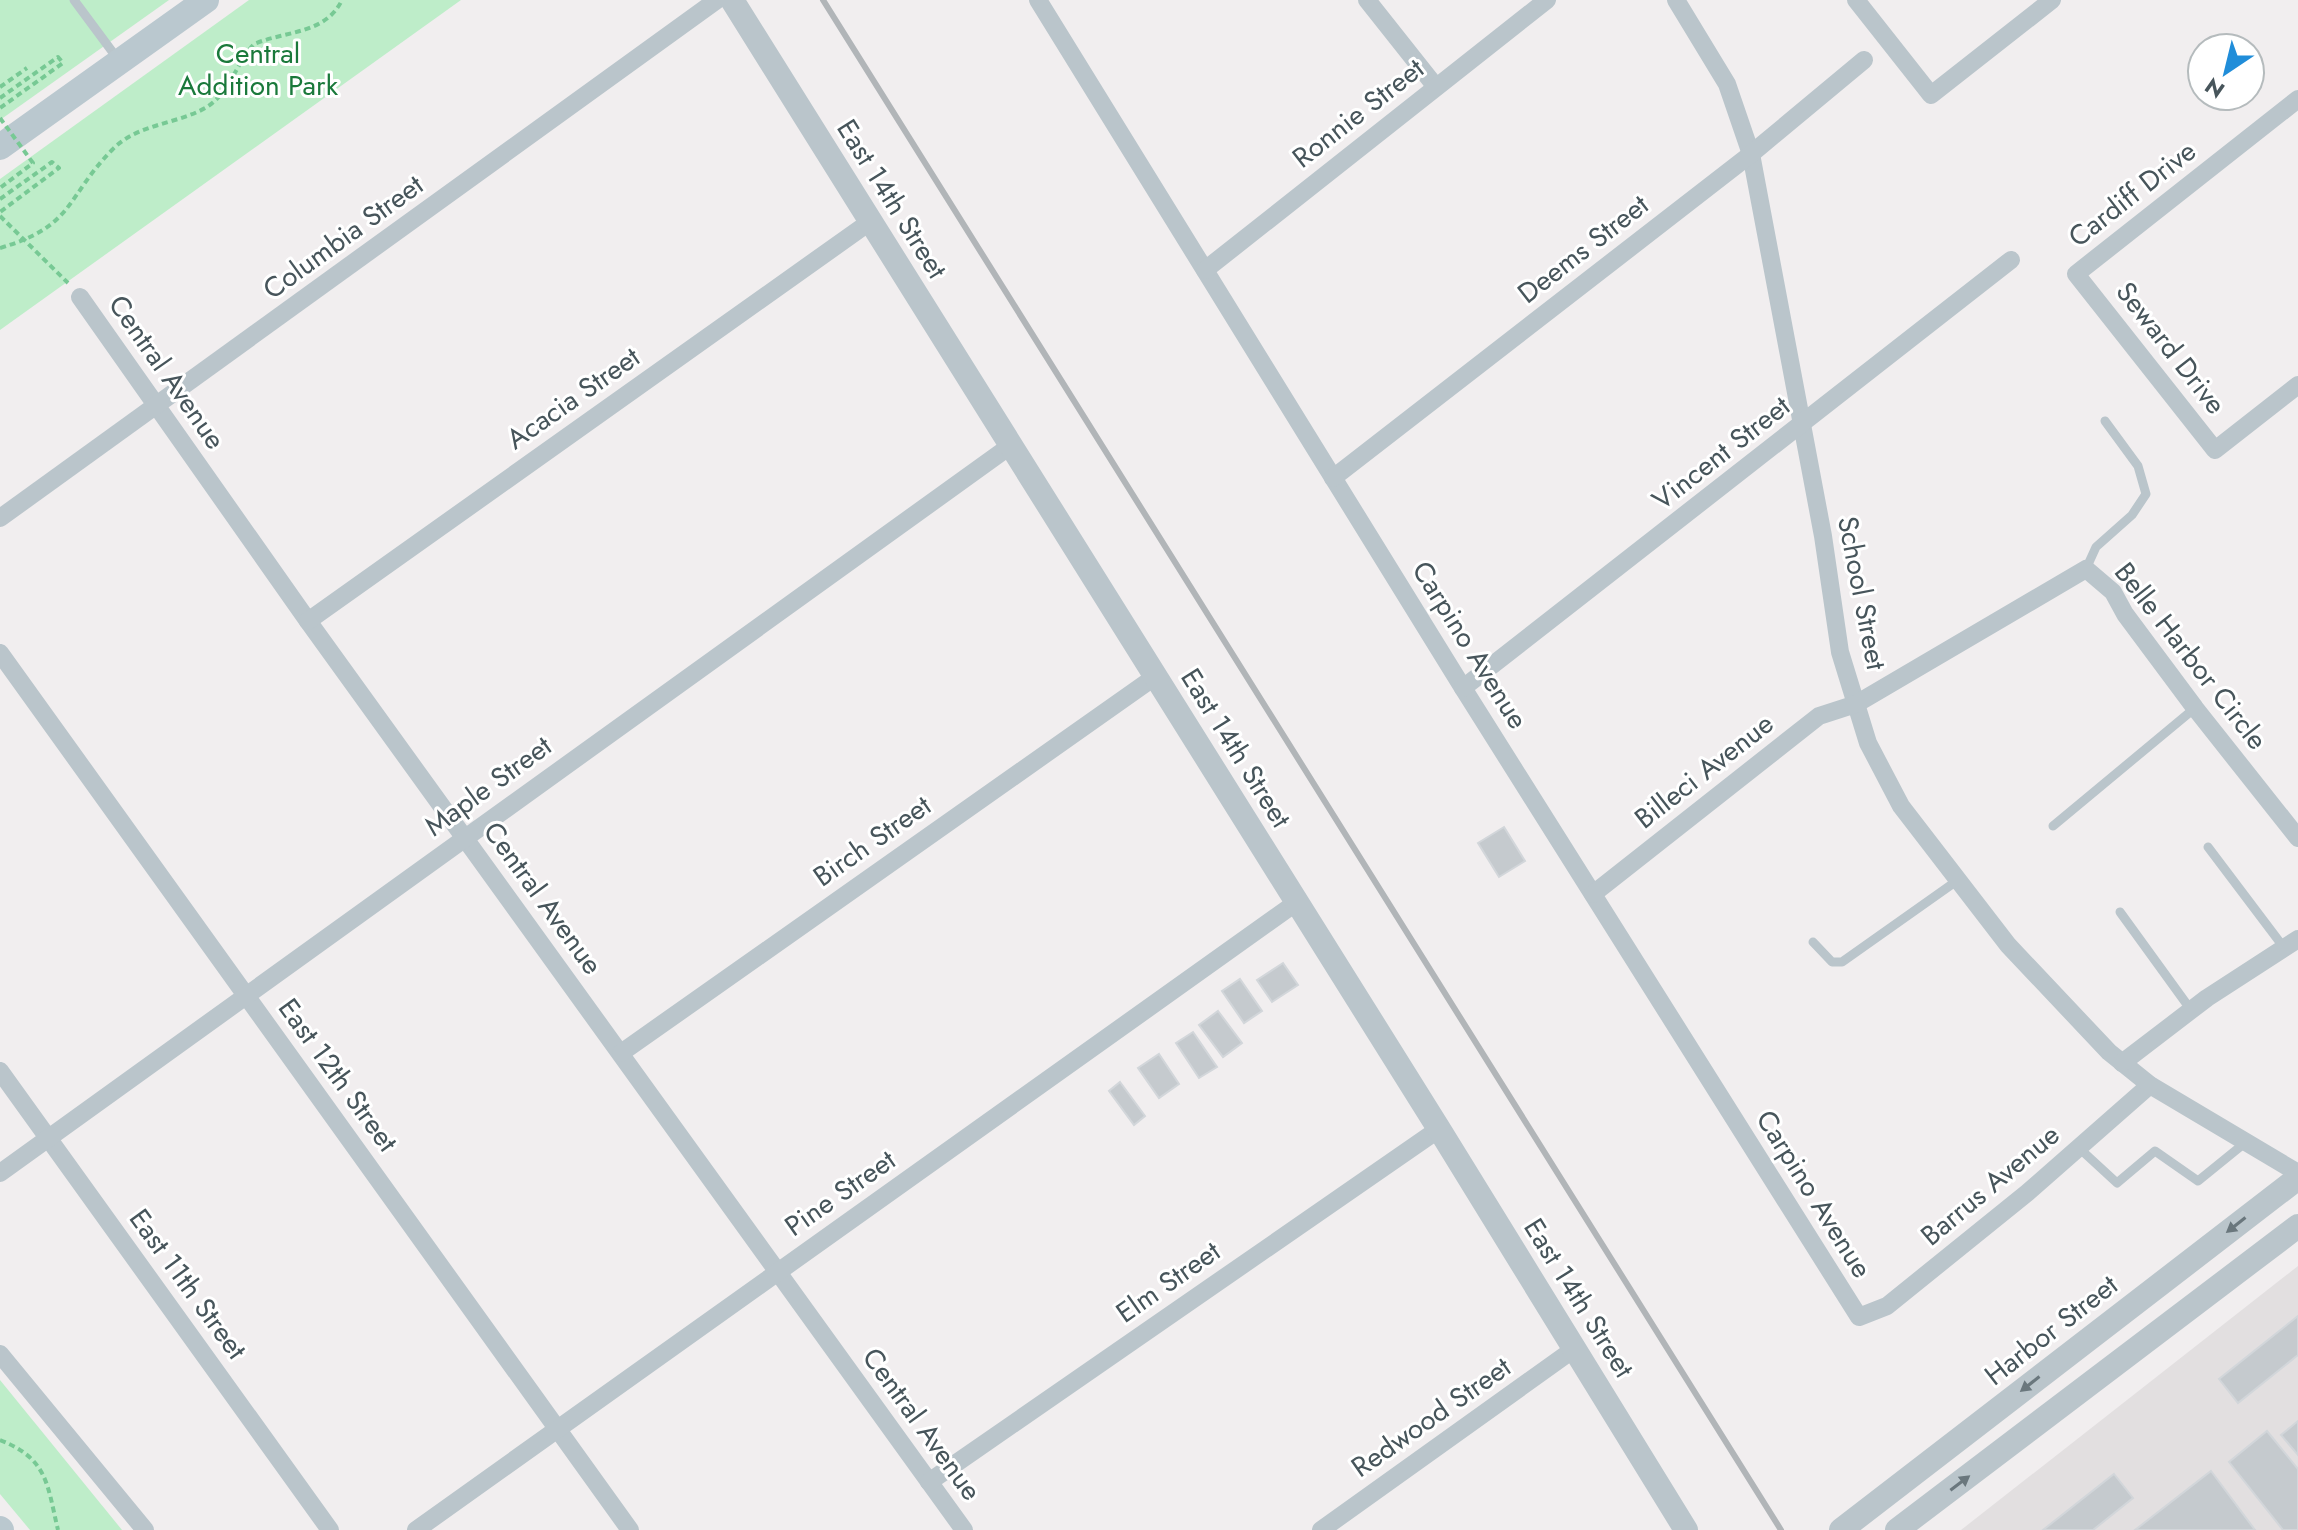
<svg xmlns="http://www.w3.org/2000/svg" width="2298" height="1530" viewBox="0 0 2298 1530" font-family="Jost,sans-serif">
<rect width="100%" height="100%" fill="#f1eeef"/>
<path fill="#e2dfe0" d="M2298,1266V1530H1961Z"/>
<g fill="#beedc9">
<path d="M0,0H169L0,120Z"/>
<path d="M249,0H461L0,330V179Z"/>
<path d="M0,1380L122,1530H30L0,1494Z"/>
</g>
<g fill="#c5cace" stroke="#d2d6da" stroke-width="2">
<path d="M1504,827L1525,861L1499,877L1478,843Z"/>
<path d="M1283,963L1298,985L1272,1002L1257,980Z"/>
<path d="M1240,979L1262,1011L1244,1023L1222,991Z"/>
<path d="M1218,1011L1242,1043L1223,1057L1199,1025Z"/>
<path d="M1193,1032L1217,1067L1199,1078L1176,1043Z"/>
<path d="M1159,1054L1179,1084L1159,1098L1138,1068Z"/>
<path d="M1120,1082L1145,1116L1134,1125L1109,1091Z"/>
<path d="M2298,1316V1355L2238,1403L2219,1379Z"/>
<path d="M2298,1421V1455L2281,1435Z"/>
<path d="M2267,1431L2298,1469V1530H2283L2229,1462Z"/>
<path d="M2211,1471L2255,1530H2135Z"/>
<path d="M2114,1474L2133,1498L2093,1530H2043Z"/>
</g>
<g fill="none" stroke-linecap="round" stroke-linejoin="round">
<g stroke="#77c994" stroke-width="4" stroke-dasharray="6 4" stroke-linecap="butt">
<path d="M0,87L27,68"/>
<path d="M0,98L58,57L63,63L0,108"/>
<path d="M0,199L52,162L59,168L0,212"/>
<path d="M0,216L68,283"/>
<path d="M0,248C75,226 65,198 112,150C138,123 176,125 207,107C231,91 236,63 254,44C285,31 326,34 342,0"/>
<path d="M0,1440C48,1459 47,1484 58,1530"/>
</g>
<g stroke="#bac5cb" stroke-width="9">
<path d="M74,0L117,58"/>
<path d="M2086,569L2096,547L2132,515L2146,494L2138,466L2105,421"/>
<path d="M2053,826L2195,708"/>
<path d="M2208,847L2285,949"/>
<path d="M2120,912L2191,1010"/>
<path d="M1813,942L1832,962H1842L1958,880"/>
<path d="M2079,1148L2117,1183L2155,1151L2198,1181L2246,1142"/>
</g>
<g stroke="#bac5cb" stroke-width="18">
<path d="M1038,0L1463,688L1859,1317L1887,1306L2027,1193L2150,1085"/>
<path d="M1367,0L1436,87"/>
<path d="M1676,0L1727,84L1751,154L1823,536L1840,652L1868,743L1901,806L2008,945L2109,1052L2150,1085L2298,1173"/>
<path d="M1856,0L1931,95L2052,0"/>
<path d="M2298,99L2076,274L2215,450L2298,385"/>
<path d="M1205,270L1547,0"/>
<path d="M80,297L308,621L964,1530"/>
<path d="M1333,478L1751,154L1864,60"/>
<path d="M0,518L717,0"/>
<path d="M308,621L871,221"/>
<path d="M0,653L630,1530"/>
<path d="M1463,688L2011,260"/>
<path d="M1593,894L1819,716L1856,704L2086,569L2113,592L2125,614L2195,708L2298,838"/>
<path d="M621,1053L1156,676"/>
<path d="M2122,1063L2207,998L2298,939"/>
<path d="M0,1071L330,1530"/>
<path d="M0,1173L1010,446"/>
<path d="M0,1354L145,1530"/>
<path d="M929,1482L1439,1129"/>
<path d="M416,1530L1297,902"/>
<path d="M1321,1530L1574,1349"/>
</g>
<g stroke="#bac5cb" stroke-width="24">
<path d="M732,0L1439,1129L1686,1530"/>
<path d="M1841,1530L2298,1178"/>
<path d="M1897,1530L2298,1226"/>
</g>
<g stroke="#bac8cf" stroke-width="26">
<path d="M0,147L206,0"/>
<path d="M0,1529L1,1530"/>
</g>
<path stroke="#b1b5b8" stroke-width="6" d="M823,0L1781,1530"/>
<path stroke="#77c994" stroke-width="4" stroke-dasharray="6 4" stroke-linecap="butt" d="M0,118L33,163L0,188"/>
</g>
<defs><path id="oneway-solid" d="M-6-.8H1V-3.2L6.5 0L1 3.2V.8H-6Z" transform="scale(2)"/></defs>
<g fill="#6a777d">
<use href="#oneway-solid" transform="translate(2236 1225) rotate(142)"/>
<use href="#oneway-solid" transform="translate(2030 1384) rotate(142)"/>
<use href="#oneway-solid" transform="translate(1960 1483) rotate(-37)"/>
</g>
<g text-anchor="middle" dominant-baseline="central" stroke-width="6" stroke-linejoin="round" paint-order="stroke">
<g font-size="28" fill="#1a793b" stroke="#fff">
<text x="258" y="53">Central<tspan x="258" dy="32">Addition Park</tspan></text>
</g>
<g font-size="28" fill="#47555b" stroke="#fff">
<text transform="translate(1358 113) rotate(-38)">Ronnie Street</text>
<text transform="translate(2132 194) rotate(-38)">Cardiff Drive</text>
<text transform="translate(892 199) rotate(58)">East 14th Street</text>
<text transform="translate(343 237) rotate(-36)">Columbia Street</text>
<text transform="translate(1583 249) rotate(-38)">Deems Street</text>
<text transform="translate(2171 348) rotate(52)">Seward Drive</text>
<text transform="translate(167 372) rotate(55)">Central Avenue</text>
<text transform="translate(573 398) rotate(-35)">Acacia Street</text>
<text transform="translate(1721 453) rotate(-38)">Vincent Street</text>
<text transform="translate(1862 593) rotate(79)">School Street</text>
<text transform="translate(1470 645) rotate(58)">Carpino Avenue</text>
<text transform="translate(2191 656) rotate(52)">Belle Harbor Circle</text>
<text transform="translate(1236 748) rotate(58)">East 14th Street</text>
<text transform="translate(1704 771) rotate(-38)">Billeci Avenue</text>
<text transform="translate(488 786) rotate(-36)">Maple Street</text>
<text transform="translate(872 841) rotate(-35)">Birch Street</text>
<text transform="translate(543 898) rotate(54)">Central Avenue</text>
<text transform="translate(338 1075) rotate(54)">East 12th Street</text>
<text transform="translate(1990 1185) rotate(-40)">Barrus Avenue</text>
<text transform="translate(840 1193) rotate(-35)">Pine Street</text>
<text transform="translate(1814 1194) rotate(58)">Carpino Avenue</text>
<text transform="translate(1168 1282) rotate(-35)">Elm Street</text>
<text transform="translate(188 1284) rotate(54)">East 11th Street</text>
<text transform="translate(1579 1298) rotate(58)">East 14th Street</text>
<text transform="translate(2051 1330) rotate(-38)">Harbor Street</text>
<text transform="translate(1431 1417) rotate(-35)">Redwood Street</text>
<text transform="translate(922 1424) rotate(54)">Central Avenue</text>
</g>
</g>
<g transform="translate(2226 72) rotate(215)"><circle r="38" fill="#ffffff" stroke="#b5bbbd" stroke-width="2"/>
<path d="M0-6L14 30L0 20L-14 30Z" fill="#208dd9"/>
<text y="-12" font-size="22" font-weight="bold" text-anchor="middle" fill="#47555b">N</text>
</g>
</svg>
